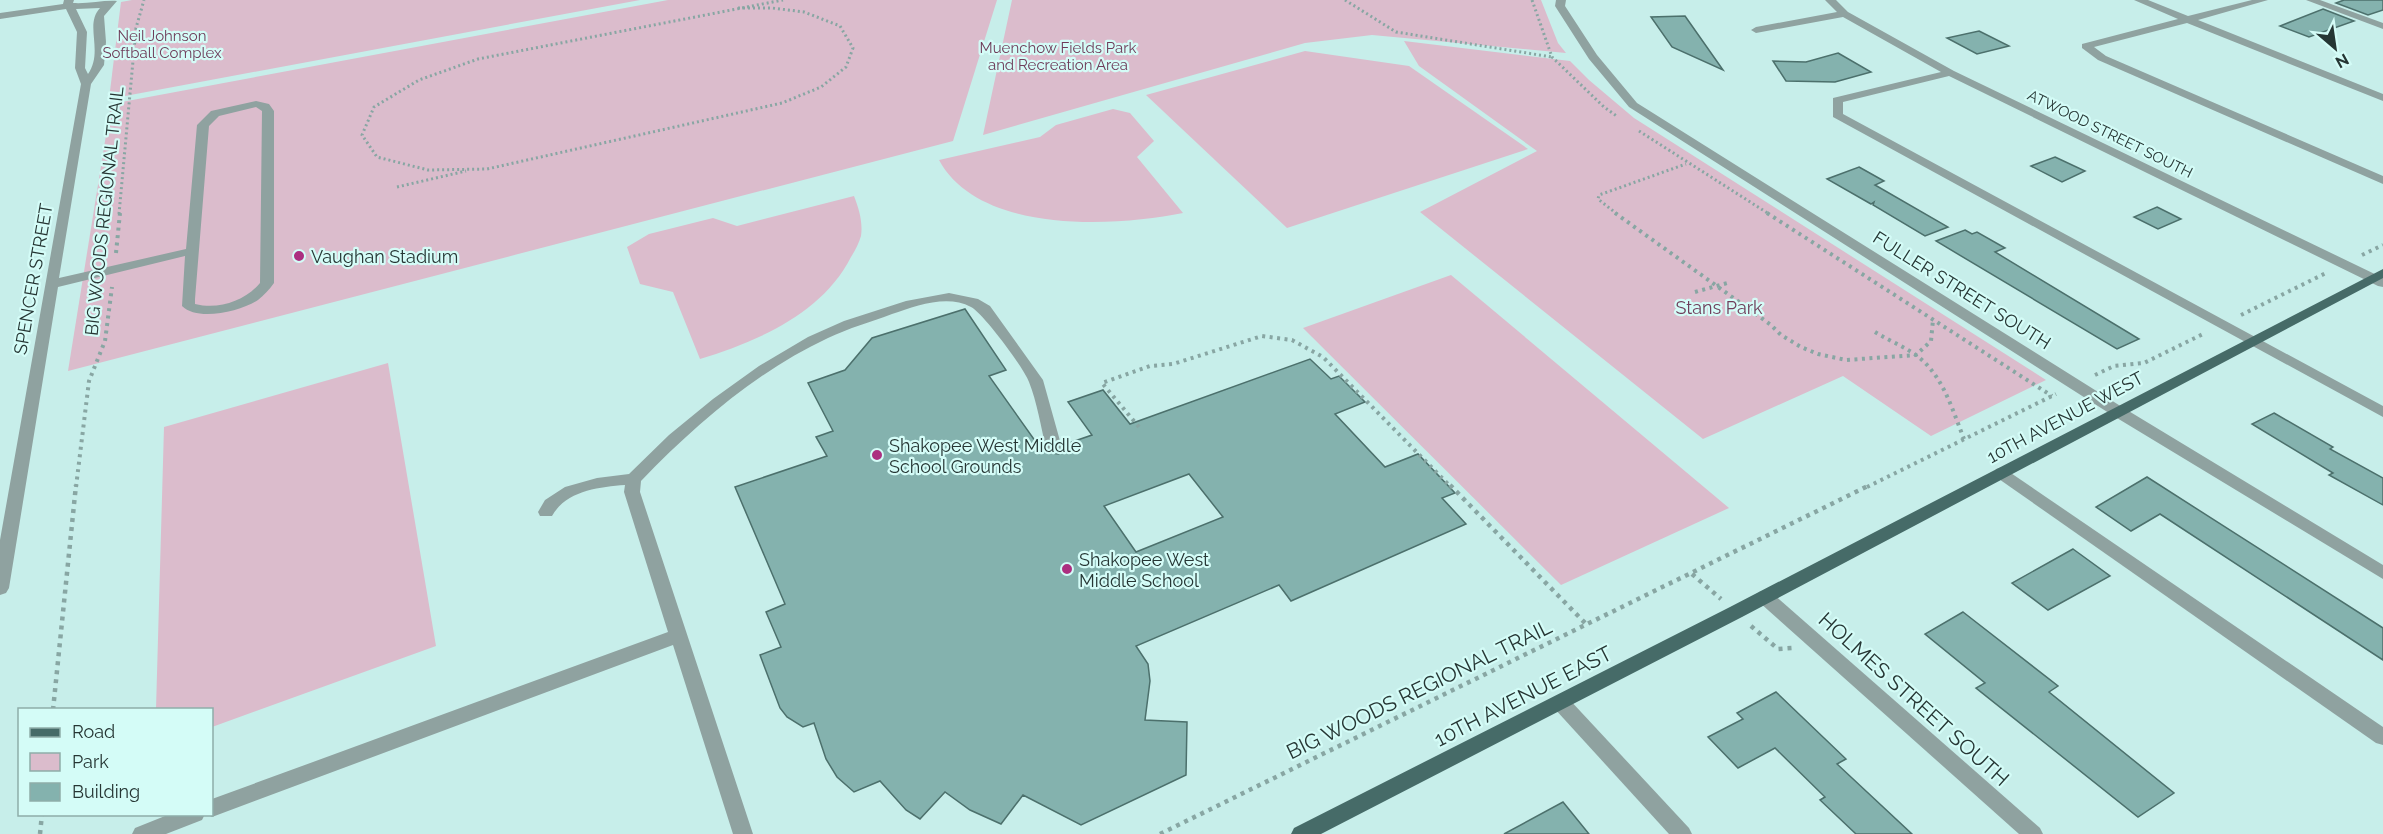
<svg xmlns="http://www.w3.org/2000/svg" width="2383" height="834" viewBox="0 0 2383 834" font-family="Raleway,sans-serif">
<rect width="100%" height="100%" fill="#c7eeea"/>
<g fill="#dbbccc">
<path d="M132,0H640L109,99L121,2Z"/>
<path d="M668,0H997L953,141L68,371L111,104Z"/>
<path d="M1012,0H1541L1558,43L1566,53L1372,35L1305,43L983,135Z"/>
<path d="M1404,41L1570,61L1589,80L1634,118L2046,380L1931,436L1843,376L1703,439L1420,212L1537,151L1419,66Z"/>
<path d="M1305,51L1409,66L1528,149L1287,228L1146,95Z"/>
<path d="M1113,109L1130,113L1154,141L1137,157L1183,213C1113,227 979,234 939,160L1040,137L1056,125Z"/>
<path d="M854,196C859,209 863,222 861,236C859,243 855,251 851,257C822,314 758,341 700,359L673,292L640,284L627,247L649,234L713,218L737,226Z"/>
<path d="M1451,275L1729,508L1561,585L1303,328Z"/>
<path d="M388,363L436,646L212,727V710L156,709L164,427Z"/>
</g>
<g fill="#84b2ae" stroke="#4c706c" stroke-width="1.5" fill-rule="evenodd">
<path d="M2344,0H2383V10L2368,15L2336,3Z"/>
<path d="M2323,9L2354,21L2309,37L2280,26Z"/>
<path d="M1685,16L1723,70L1672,47L1651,17Z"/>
<path d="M1979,31L2009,46L1977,54L1947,38Z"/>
<path d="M1838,53L1871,72L1835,82L1786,81L1773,61L1806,62Z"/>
<path d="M2055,157L2085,171L2062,182L2031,166Z"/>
<path d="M1859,167L1884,181L1875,185L1948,227L1925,236L1873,205L1874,202L1871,204L1827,179Z"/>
<path d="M2157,207L2181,219L2158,229L2134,217Z"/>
<path d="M1965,230L1972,234L1977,232L2005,248L1995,252L2139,339L2117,349L1936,241Z"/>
<path d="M965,309L1006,370L989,376L1043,452L1059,454L1064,449L1063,445L1092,435L1068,402L1103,390L1130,424L1310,359L1331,379L1339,376L1365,402L1335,414L1385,467L1418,454L1455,493L1442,498L1466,524L1291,601L1279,585L1136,646L1148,664L1150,681L1145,720L1187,722L1186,775L1081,825L1023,795L1001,824L970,810L945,792L920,819L906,810L880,781L854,792L837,777L826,759L814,723L803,727L787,717L780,708L760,655L781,647L766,612L785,604L735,487L827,456L816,437L833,431L808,383L845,370L872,338ZM1189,474L1223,517L1136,552L1104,506Z"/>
<path d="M2274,413L2333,447L2330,449L2383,478V505L2329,475L2333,473L2252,424Z"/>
<path d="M2147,477L2383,628V660L2160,514L2131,531L2096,507Z"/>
<path d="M2073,549L2110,576L2048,610L2012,583Z"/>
<path d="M1963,612L2058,686L2049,692L2174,793L2138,817L1976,688L1985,683L1925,634Z"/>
<path d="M1776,692L1846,759L1837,764L1912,834H1856L1820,800L1825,797L1775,748L1738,768L1708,737L1743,719L1737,713Z"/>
<path d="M1563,802L1589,834H1504Z"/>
</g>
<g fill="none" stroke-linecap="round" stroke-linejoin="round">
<g stroke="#88a6a3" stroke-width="3" stroke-dasharray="2 3" stroke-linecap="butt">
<path d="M1345,0L1396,32L1552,57"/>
<path d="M1532,0L1552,57L1604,107L1618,117"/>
<path d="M738,8H772L804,12L840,26L853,48L846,67L821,87L782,103L487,169L428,170L377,157L362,135L374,107L419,80L478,59L783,0"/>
<path d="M1639,131L1769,214"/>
<path d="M397,187L466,171"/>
<path d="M119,214L136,28L144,0"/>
<path d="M1617,214L1598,199L1599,195L1686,164"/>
</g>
<g stroke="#88a6a3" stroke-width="4" stroke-dasharray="3 4.5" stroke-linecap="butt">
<path d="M1615,213L1771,325L1781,335L1801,347L1818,354L1846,360L1916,355L1931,341L1933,320"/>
<path d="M1767,213L2052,396"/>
<path d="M116,253L120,213"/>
<path d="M2362,255L2383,245"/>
<path d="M1695,292L1731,282"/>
<path d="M2241,315L2326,273"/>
<path d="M1875,332C1888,340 1903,346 1916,355C1943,375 1952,409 1964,439"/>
<path d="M2095,375L2114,366L2144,363L2205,333"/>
<path d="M1139,427L1102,383L1150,366L1173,364L1262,336L1292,340L1323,357L1451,487"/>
<path d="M76,487L89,381L105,341L112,287"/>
<path d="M1867,487L2056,394"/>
</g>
<g stroke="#88a6a3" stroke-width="4.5" stroke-dasharray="4 5" stroke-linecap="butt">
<path d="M1450,485L1587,625"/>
<path d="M1692,574L1721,599"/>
<path d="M1751,626L1778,649L1792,648"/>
<path d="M53,710L76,485"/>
<path d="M40,834L42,814"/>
<path d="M1160,834L1870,485"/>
</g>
<g fill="#8fa2a0" fill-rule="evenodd">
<path d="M64,0H74L73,3C88,4 104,0 117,1L104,16L106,42L104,65L91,84L59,278L186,249L197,125L211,111L256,101L269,104L274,111V283C269,290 264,295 258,300C241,311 198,322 182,306L185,256L58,287L9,588L6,593L0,595V540L81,84L75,68L77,32L66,9L0,19V13L63,4ZM100,8C84,25 104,51 88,74L85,68L87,32L76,9ZM256,107L262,111L260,283C245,301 219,310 195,304V299L209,126L219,116Z"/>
<path d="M1556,0H1566L1565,6L1597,55L1637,103L2122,407L2383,565V579L2112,415L1629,107L1589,59L1555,6Z"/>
<path d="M1825,0H1836L1848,12L1954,71L2383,278V287L2378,286L1949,76L1843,102V114L2383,406V417L1833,117V98L1941,72L1843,17L1756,33L1751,30L1756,27L1837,12Z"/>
<path d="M2134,0H2148L2188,16L2252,0H2268L2198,20L2383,94V101L2187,23L2094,47L2106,56L2383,176V184L2098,60L2082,48V44L2178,19Z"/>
<path d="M2306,0H2320L2383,23V29Z"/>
<path d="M949,293L978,299L990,306L1043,380L1062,448L1059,452H1049L1046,448C1041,427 1037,402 1029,382C1024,368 983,313 971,307C947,294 916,306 892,314C871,322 849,328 828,338C757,371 695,425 641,481L640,492L753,834H733L673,645L212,817L206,814H212V799L668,632L624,492L625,485C598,487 566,491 552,516H540L538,512L545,500L565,487L597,478L629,474L669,435L713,399L759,366L808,337L844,321L906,301Z"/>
<path d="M2002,467L2383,727V745L2376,743L1996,477L1994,473L1996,469Z"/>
<path d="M1765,590L1771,592L2040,828L2043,834H2019L1759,602L1756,597L1759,592Z"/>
<path d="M1561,695L1568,698L1689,828L1692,834H1669L1554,708L1552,703L1554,698Z"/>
<path d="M170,814H205L202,820L166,834H132L135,828Z"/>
</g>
<path fill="#466b68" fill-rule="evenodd" d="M2383,269V278L1742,617L1321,834H1291L1294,828L1730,607Z"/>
</g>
<g fill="#ac2f80" stroke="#d4fcf7" stroke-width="2">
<circle cx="299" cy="256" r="6"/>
<circle cx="877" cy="455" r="6"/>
<circle cx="1067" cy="569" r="6"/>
</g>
<g text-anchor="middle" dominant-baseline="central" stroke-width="4.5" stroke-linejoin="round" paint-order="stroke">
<g font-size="15" fill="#6f3d5a" stroke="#d4fcf7">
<text x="162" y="36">Neil Johnson<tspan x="162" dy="17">Softball Complex</tspan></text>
<text x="1058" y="48">Muenchow Fields Park<tspan x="1058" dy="17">and Recreation Area</tspan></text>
</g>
<g font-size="15" fill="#263634" stroke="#d4fcf7">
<text transform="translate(2110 134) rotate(26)">ATWOOD STREET SOUTH</text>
</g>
<g font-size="18" fill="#263634" stroke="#d4fcf7">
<text transform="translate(104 211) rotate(-84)">BIG WOODS REGIONAL TRAIL</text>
<text transform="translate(33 279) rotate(-80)">SPENCER STREET</text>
<text transform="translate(1962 290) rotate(32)">FULLER STREET SOUTH</text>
<text transform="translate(2065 417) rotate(-28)">10TH AVENUE WEST</text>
</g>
<g font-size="18" fill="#263634" stroke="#d4fcf7" text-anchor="start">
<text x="311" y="256">Vaughan Stadium</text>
<text x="889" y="445">Shakopee West Middle<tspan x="889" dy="21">School Grounds</tspan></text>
<text x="1079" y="559">Shakopee West<tspan x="1079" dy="21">Middle School</tspan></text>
</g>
<g font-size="18" fill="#6f3d5a" stroke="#d4fcf7">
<text x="1719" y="307">Stans Park</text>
</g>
<g font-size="21" fill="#263634" stroke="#d4fcf7">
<text transform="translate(1419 689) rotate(-26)">BIG WOODS REGIONAL TRAIL</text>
<text transform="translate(1523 696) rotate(-27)">10TH AVENUE EAST</text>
<text transform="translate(1914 699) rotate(42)">HOLMES STREET SOUTH</text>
</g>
</g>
<rect x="18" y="708" width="195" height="108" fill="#d4fcf7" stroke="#8eada9" stroke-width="1.5"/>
<rect x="30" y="728" width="30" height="9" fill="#466b68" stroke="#8eada9" stroke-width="1.5"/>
<text x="72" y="738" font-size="18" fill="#263634">Road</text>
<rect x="30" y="753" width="30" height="18" fill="#dbbccc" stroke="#8eada9" stroke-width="1.5"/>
<text x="72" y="768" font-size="18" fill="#263634">Park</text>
<rect x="30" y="783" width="30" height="18" fill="#84b2ae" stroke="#8eada9" stroke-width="1.5"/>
<text x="72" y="798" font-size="18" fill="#263634">Building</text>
<g transform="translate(2335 48) rotate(151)" stroke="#d4fcf7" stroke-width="4.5" paint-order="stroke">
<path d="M0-4.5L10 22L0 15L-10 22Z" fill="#263634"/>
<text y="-9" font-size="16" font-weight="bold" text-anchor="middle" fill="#263634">N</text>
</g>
</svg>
